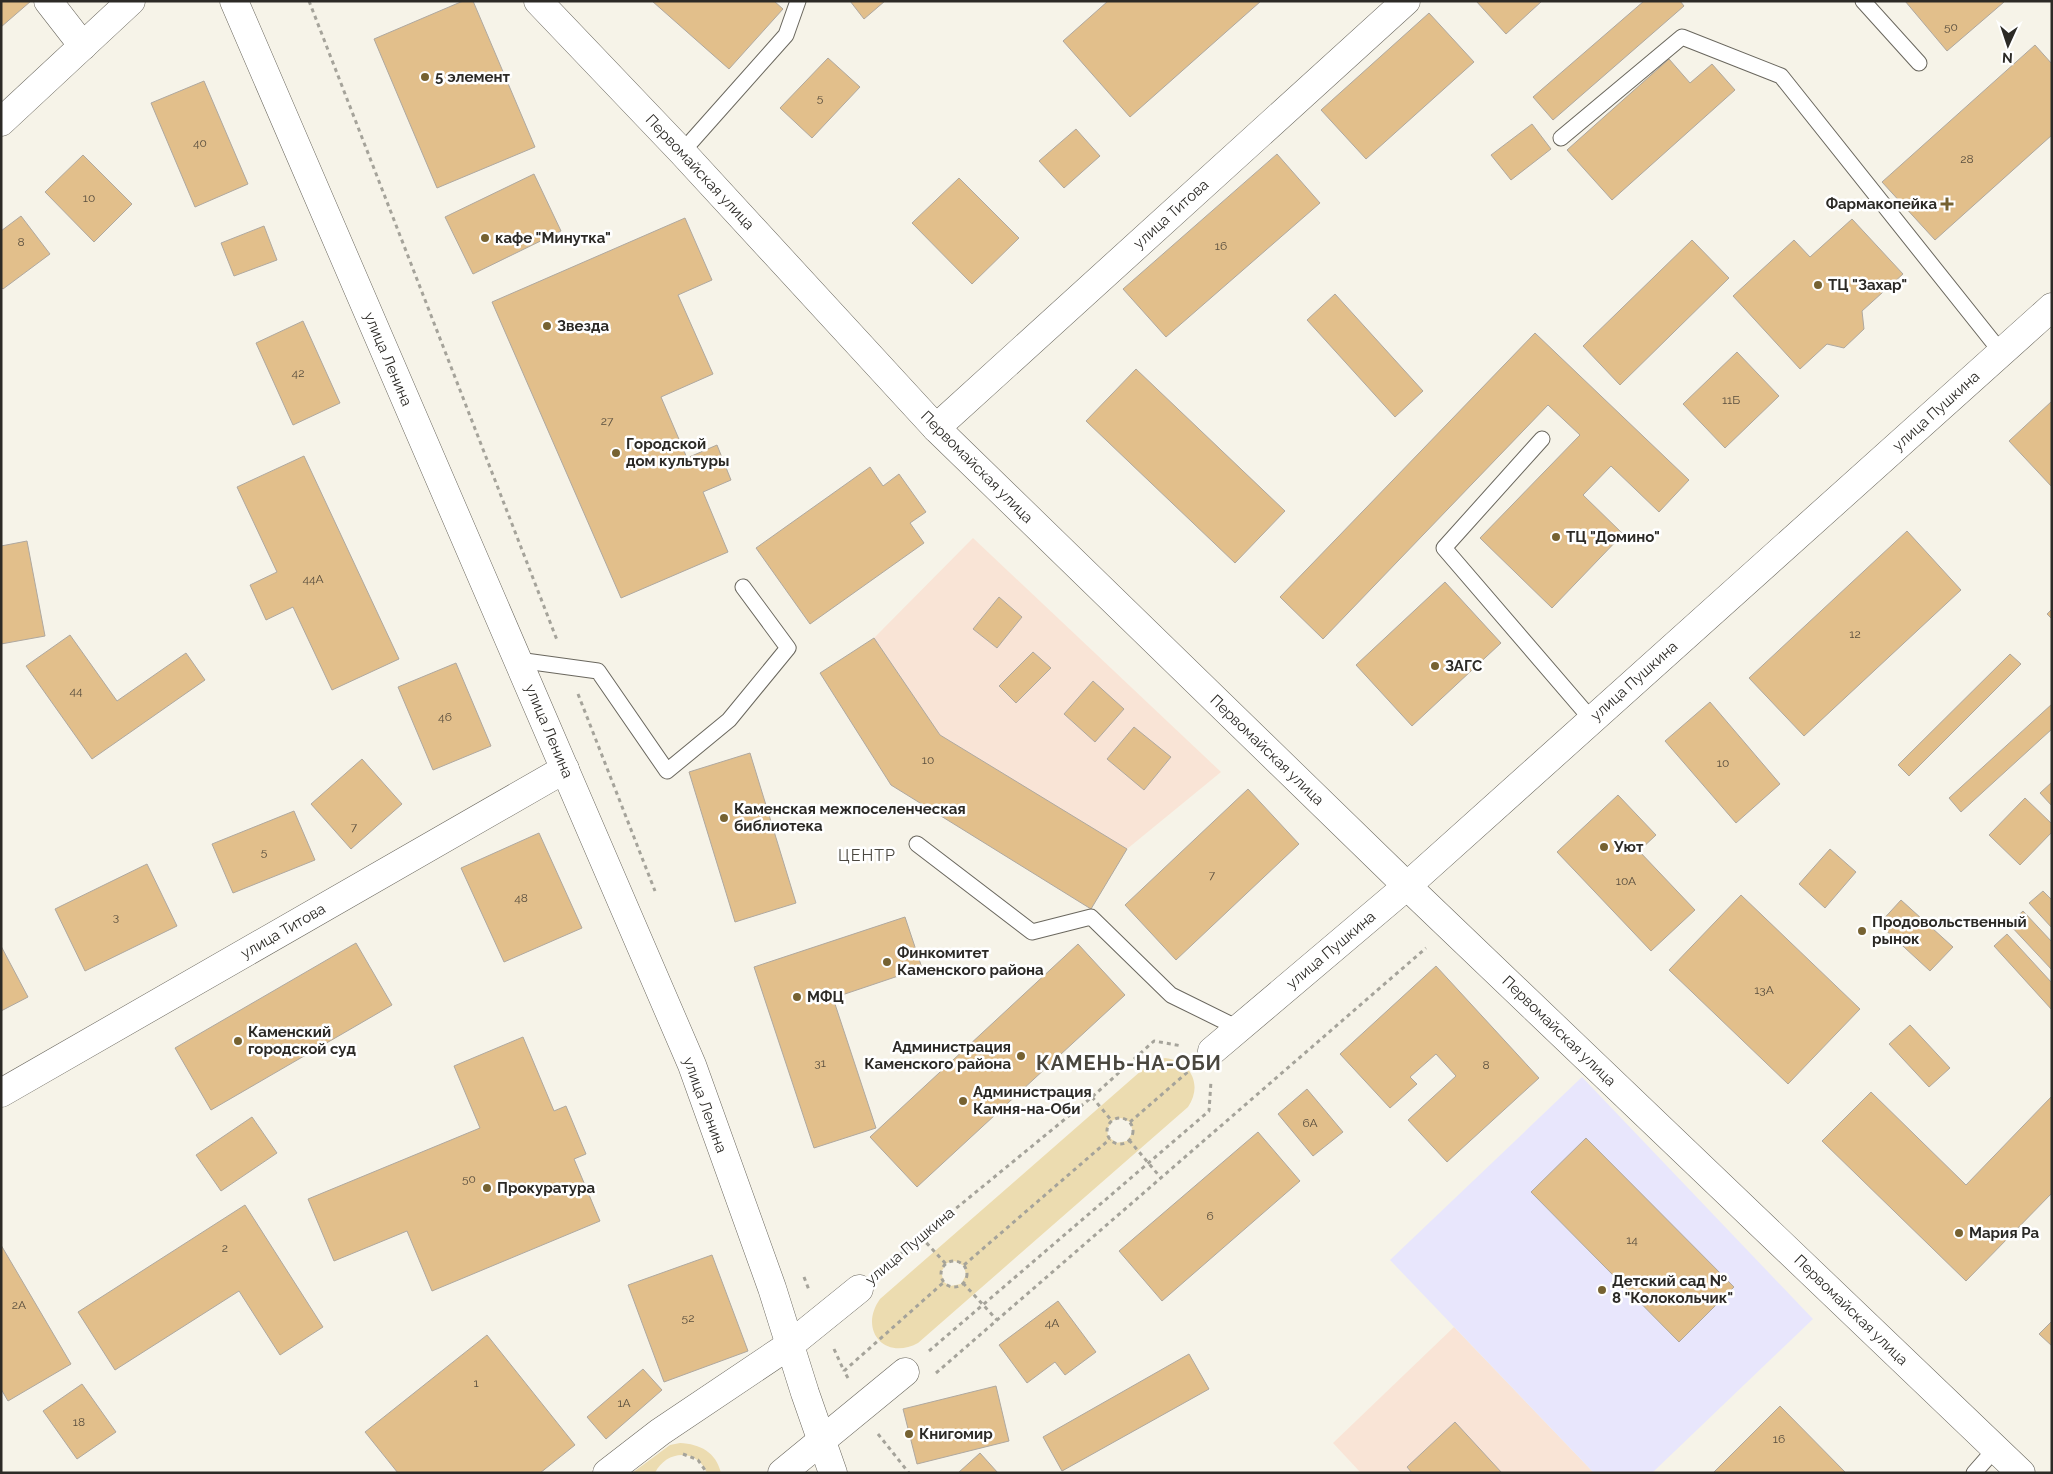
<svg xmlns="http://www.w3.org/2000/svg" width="2053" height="1474" viewBox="0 0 2053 1474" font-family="Raleway,sans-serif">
<rect width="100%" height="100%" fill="#f6f3e8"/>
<g fill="#f9e4d6">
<path d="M973,538L1221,772L1127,849L940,735L874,638Z"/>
<path d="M1454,1327L1594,1473H1361L1333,1443Z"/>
</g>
<path fill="#e8e6fc" d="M1582,1077L1813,1319L1652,1473H1594L1390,1260Z"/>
<g fill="#ecdcb0" fill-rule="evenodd">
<path d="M1165,1058C1191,1061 1203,1085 1188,1107L918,1343C885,1361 858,1330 880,1299L1150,1063ZM1121,1118L1130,1122L1133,1132L1127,1141L1116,1143L1108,1136L1107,1129L1113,1120ZM955,1261L964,1266L966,1275L961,1284L950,1286L944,1282L941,1272L947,1263Z"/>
<path d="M680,1443C700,1444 716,1452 721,1473H707C697,1448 666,1450 655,1473H632L670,1445Z"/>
</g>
<g fill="#e2bf8b" stroke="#afa89f">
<path d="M1,1H31L1,27Z"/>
<path d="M463,1H473L535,147L437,188L374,39Z"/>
<path d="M652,1H774L783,9L729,69Z"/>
<path d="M850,1H885L864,19Z"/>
<path d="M1108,1H1261L1130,117L1063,41Z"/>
<path d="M1476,1H1542L1506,34Z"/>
<path d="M1644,1H1680L1684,6L1553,120L1533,97Z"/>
<path d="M1905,1H2003L2004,2L1947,51Z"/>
<path d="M1429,13L1474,62L1366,159L1321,110Z"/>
<path d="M2035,45L2052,64V135L1935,240L1882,182Z"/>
<path d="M828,58L860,87L812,138L780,108Z"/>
<path d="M1669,59L1690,83L1712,64L1735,90L1612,200L1567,150Z"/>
<path d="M204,81L248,184L195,207L151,103Z"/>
<path d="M1532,124L1551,149L1511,180L1491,155Z"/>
<path d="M1076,129L1100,156L1064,188L1039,161Z"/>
<path d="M1277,154L1320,203L1166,337L1123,289Z"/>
<path d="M83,155L132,204L94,242L45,192Z"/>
<path d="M534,174L561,231L473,274L445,217Z"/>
<path d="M959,178L1019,238L972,284L912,223Z"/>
<path d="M21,216L50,254L3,289L1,287V231Z"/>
<path d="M685,218L712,280L678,295L713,374L661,397L687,458L717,445L731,480L703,492L728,552L621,598L492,302Z"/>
<path d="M1852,219L1903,274L1862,311L1864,329L1844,348L1827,344L1800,369L1733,296L1794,240L1810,257Z"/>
<path d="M264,226L277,260L234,276L221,243Z"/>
<path d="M1692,240L1729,278L1620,385L1583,346Z"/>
<path d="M1335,294L1423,391L1395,417L1307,320Z"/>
<path d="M303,321L340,403L293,425L256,343Z"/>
<path d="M1535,333L1689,480L1659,512L1611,466L1583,495L1623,534L1552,608L1480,538L1580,435L1548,405L1323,639L1280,597Z"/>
<path d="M1737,352L1779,396L1725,448L1683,404Z"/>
<path d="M1136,369L1285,511L1235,563L1086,421Z"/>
<path d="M2052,401V487L2009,441Z"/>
<path d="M304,456L399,659L332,690L293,607L266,620L250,585L277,572L237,487Z"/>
<path d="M870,467L883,486L899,474L926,512L910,523L924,543L810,624L756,548Z"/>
<path d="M1907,531L1961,590L1804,736L1749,678Z"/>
<path d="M27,541L45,636L1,644V546Z"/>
<path d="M1445,582L1501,643L1412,726L1356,665Z"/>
<path d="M999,597L1022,617L997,648L973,629Z"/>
<path d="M2052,609V619L2047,614Z"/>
<path d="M70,635L117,701L186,653L205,680L92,759L26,666Z"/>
<path d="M874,638L940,735L1127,849L1091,909L891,785L820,673Z"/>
<path d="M1033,652L1051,668L1016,703L999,686Z"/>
<path d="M2010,654L2021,664L1909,776L1898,765Z"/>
<path d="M456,663L491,746L433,770L398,687Z"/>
<path d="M1093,681L1124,709L1095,742L1064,714Z"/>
<path d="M1710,702L1780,784L1736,823L1665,741Z"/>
<path d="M2052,704V729L1961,812L1949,798Z"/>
<path d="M1134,727L1171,757L1144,790L1107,759Z"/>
<path d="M750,753L796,903L735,922L689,772Z"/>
<path d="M362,759L402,804L351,849L311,804Z"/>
<path d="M2052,782V806L2040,793Z"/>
<path d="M1248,789L1299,844L1176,960L1125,905Z"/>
<path d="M1618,795L1656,835L1639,851L1695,910L1651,951L1557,852Z"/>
<path d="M2025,798L2052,824V832L2020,865L1989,835Z"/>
<path d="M294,811L315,860L233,893L212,844Z"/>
<path d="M539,833L582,928L504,962L461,868Z"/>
<path d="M1830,849L1856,872L1825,908L1799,884Z"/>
<path d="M147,864L177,926L85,971L55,909Z"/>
<path d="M2043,891L2052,900V928L2029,903Z"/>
<path d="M1741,895L1860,1009L1788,1084L1669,970Z"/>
<path d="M1901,900L1953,947L1930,971L1879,924Z"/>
<path d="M2023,911L2052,942V970L2009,924Z"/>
<path d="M905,917L922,968L833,998L876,1128L814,1148L754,967Z"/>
<path d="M2007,934L2052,983V1010L1994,946Z"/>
<path d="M356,943L392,1005L211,1110L175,1048Z"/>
<path d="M1078,944L1125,995L917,1187L870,1137Z"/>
<path d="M1,946L28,997L1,1011Z"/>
<path d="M1436,966L1539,1078L1447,1162L1408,1120L1456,1076L1436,1054L1410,1077L1417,1084L1390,1108L1340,1054Z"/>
<path d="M1910,1025L1950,1068L1929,1087L1889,1044Z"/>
<path d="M523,1037L554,1111L566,1106L586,1154L574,1159L600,1221L432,1291L407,1231L334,1261L308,1199L480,1128L454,1066Z"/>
<path d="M1307,1089L1343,1132L1313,1156L1278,1114Z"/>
<path d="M1871,1092L1966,1185L2052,1096V1193L1966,1281L1822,1141Z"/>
<path d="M252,1117L277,1153L221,1191L196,1155Z"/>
<path d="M1258,1132L1300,1181L1162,1301L1119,1251Z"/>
<path d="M1586,1138L1734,1287L1679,1342L1531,1192Z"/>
<path d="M245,1205L323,1327L280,1355L239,1291L115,1370L78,1312Z"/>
<path d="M1,1245L71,1364L8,1401L1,1389Z"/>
<path d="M712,1255L748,1351L664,1382L628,1285Z"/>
<path d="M1058,1301L1096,1352L1065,1375L1055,1362L1027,1383L999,1345Z"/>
<path d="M2052,1321V1346L2039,1334Z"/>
<path d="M487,1335L575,1445L540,1473H398L365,1432Z"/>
<path d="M1189,1354L1209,1389L1062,1471L1043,1437Z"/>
<path d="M643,1369L662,1390L606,1439L587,1417Z"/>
<path d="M82,1384L116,1432L77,1459L43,1411Z"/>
<path d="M996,1386L1009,1441L917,1464L903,1409Z"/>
<path d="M1780,1406L1846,1473H1713Z"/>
<path d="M1455,1422L1502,1473H1412L1407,1467Z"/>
<path d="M980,1453L998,1473H958Z"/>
</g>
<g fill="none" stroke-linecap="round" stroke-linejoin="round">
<g stroke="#6a675e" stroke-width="17">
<g id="service">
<path d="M1863,1L1919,63"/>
<path d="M1561,138L1682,37L1781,76L2001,352"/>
<path d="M682,152L786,35L798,1"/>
<path d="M1542,439L1444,548L1592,720"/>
<path d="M518,660L598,671L667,771L729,720L788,648L743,587"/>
<path d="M917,844L1032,932L1091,917L1171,995L1238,1028"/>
<path d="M1974,1473L1996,1448"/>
</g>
</g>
<g stroke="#6a675e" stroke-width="29">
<g id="minor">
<path d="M48,1L83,46"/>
<path d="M1,122L131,1"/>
<path d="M936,428L1406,1"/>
<path d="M1,1093L565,769"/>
<path d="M607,1473L660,1432L791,1344L859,1289"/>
<path d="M782,1473L905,1372"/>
</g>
</g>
<g stroke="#6a675e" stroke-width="29">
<g id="tertiary">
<path d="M234,1L692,1065L772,1288L805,1393L833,1473"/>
<path d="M538,1L682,152L936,428L1407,886L2021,1473"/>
<path d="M1212,1051L1407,886L2052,307"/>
</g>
</g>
<g stroke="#a5a39a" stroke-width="3" stroke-dasharray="4 4" stroke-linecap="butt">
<path d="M309,1L557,640"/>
<path d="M578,694L655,891"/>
<path d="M1092,1097L1112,1121"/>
<circle cx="1120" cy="1131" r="13"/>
<path d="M1130,1122L1190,1070"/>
<path d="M1129,1140L1161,1178"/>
<path d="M921,1237L946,1264"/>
<circle cx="954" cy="1274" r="13"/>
<path d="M964,1265L1110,1139"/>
<path d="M882,1269L1092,1097L1154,1041L1182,1046"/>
<path d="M804,1277L809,1290"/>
<path d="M963,1283L997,1320"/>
<path d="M834,1349L844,1371"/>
<path d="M929,1351L1209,1111L1211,1081"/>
<path d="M936,1373L1426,948"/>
<path d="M848,1378L844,1371L944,1282"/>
<path d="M878,1434L909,1473"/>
<path d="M683,1454L698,1460L707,1473"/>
</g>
<use href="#service" stroke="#fff" stroke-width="15"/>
<use href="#minor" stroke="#fff" stroke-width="28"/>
<use href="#tertiary" stroke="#fff" stroke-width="28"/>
</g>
<g fill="#766231" stroke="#fff" stroke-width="2">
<circle cx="425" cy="77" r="5"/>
<path d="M1944.5 196.5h5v5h5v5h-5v5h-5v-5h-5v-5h5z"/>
<circle cx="485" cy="238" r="5"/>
<circle cx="1818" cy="285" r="5"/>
<circle cx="547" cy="326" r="5"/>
<circle cx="616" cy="453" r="5"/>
<circle cx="1556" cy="537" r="5"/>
<circle cx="1435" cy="666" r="5"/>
<circle cx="724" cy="818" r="5"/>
<circle cx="1604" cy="847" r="5"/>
<circle cx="1862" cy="931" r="5"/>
<circle cx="887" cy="962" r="5"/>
<circle cx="797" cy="997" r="5"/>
<circle cx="238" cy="1041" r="5"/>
<circle cx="1021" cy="1056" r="5"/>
<circle cx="963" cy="1101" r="5"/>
<circle cx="487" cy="1188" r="5"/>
<circle cx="1959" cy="1233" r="5"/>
<circle cx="1602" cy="1290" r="5"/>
<circle cx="909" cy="1434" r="5"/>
</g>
<g text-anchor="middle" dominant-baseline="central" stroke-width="5" stroke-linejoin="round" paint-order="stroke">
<g font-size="12" fill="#5a4f3f">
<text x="1951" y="27">50</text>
<text x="820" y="98">5</text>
<text x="200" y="143">40</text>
<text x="1967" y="159">28</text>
<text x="89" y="198">10</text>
<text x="21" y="242">8</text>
<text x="1221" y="246">16</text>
<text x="298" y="373">42</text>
<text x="1731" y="400">11Б</text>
<text x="607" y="421">27</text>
<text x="313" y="579">44А</text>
<text x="1855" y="634">12</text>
<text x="76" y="691">44</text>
<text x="445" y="717">46</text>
<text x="928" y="760">10</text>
<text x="1723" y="763">10</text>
<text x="354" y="827">7</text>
<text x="264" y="852">5</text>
<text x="1212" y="875">7</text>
<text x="1626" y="881">10А</text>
<text x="521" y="898">48</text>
<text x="116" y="917">3</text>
<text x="1764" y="990">13А</text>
<text x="820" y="1063">31</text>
<text x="1486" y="1065">8</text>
<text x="1310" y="1123">6А</text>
<text x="469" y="1179">50</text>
<text x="1210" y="1216">6</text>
<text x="1632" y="1240">14</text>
<text x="225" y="1248">2</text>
<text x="19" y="1305">2А</text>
<text x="688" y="1318">52</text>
<text x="1052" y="1323">4А</text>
<text x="476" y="1383">1</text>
<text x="624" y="1403">1А</text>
<text x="79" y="1422">18</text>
<text x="1779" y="1439">16</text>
</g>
<g font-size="15" font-weight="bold" fill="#2c2a26" stroke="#fff" text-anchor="start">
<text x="435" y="77">5 элемент</text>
<text x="1937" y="204" text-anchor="end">Фармакопейка</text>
<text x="495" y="238">кафе "Минутка"</text>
<text x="1828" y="285">ТЦ "Захар"</text>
<text x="557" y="326">Звезда</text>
<text x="626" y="444">Городской<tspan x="626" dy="17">дом культуры</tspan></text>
<text x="1566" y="537">ТЦ "Домино"</text>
<text x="1445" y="666">ЗАГС</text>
<text x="734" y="809">Каменская межпоселенческая<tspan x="734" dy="17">библиотека</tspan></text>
<text x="1614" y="847">Уют</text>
<text x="1872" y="922">Продовольственный<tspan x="1872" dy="17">рынок</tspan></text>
<text x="897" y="953">Финкомитет<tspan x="897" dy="17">Каменского района</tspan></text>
<text x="807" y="997">МФЦ</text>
<text x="248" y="1032">Каменский<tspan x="248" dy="17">городской суд</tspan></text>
<text x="1011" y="1047" text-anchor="end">Администрация<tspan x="1011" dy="17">Каменского района</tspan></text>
<text x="973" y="1092">Администрация<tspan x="973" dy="17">Камня-на-Оби</tspan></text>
<text x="497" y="1188">Прокуратура</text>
<text x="1969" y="1233">Мария Ра</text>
<text x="1612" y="1281">Детский сад №<tspan x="1612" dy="17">8 "Колокольчик"</tspan></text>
<text x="919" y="1434">Книгомир</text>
</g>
<g font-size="15" fill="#2c2a26" stroke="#fff">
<text transform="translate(700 172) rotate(47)">Первомайская улица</text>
<text transform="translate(1171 214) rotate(-42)">улица Титова</text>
<text transform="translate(388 359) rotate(67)">улица Ленина</text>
<text transform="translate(1936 411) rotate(-42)">улица Пушкина</text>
<text transform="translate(977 467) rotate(45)">Первомайская улица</text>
<text transform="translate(1634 681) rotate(-42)">улица Пушкина</text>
<text transform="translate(549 731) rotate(67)">улица Ленина</text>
<text transform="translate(1267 750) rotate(44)">Первомайская улица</text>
<text transform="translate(283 931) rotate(-30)">улица Титова</text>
<text transform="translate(1331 950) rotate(-40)">улица Пушкина</text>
<text transform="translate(1559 1031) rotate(44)">Первомайская улица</text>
<text transform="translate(705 1105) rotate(70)">улица Ленина</text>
<text transform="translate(910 1246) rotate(-40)">улица Пушкина</text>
<text transform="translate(1851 1310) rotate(44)">Первомайская улица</text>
</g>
<g font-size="16" letter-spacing="1" fill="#4a473f" stroke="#fff">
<text x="867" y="855">ЦЕНТР</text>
</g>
<g font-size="20" font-weight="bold" letter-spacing="1" fill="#4a473f" stroke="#fff">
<text x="1129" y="1063">КАМЕНЬ-НА-ОБИ</text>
</g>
</g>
<rect width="2053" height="1474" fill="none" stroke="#2c2a26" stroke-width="5"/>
<g transform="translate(2008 45) rotate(183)" stroke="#ffffff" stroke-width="4" paint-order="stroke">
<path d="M0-4L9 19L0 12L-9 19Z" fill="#2c2a26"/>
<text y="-8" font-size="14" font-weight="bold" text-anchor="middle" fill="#2c2a26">N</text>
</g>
</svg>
